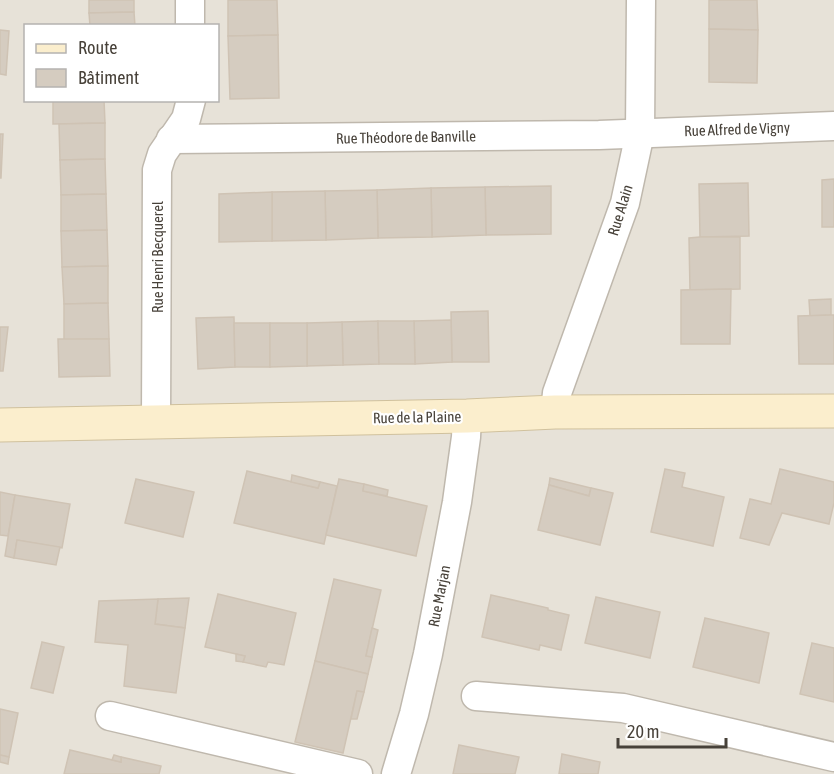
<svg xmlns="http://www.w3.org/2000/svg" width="834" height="774" viewBox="0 0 834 774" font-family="'Asap Condensed',sans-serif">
<rect width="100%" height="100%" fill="#f4f0ea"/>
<path fill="#e7e2d8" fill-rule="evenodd" d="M0,0H834V774H0ZM26,26H218V100H26Z"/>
<g fill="#d5ccc0" stroke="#cfc3b4" stroke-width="1.5">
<path d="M89,0H134V12L89,13Z"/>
<path d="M228,0H277L278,35L228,36Z"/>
<path d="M709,0H757L758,30L709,29Z"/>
<path d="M134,12L135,26H90L89,13Z"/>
<path d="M709,29L758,30L757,83L709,82Z"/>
<path d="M0,30L9,31L6,75L0,74Z"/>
<path d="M278,35L279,98L230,99L228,36Z"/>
<path d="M53,100H104L105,123L53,124Z"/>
<path d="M105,123V159L60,160L59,124Z"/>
<path d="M0,134H3L1,178H0Z"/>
<path d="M105,159L106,194L61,195L60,160Z"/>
<path d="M834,179V227H822V180Z"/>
<path d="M748,183L749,236L700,237L699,184Z"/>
<path d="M551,186V234L486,235L485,187Z"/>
<path d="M485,187L486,235L432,237L431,188Z"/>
<path d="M431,188L432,237L378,238L377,190Z"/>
<path d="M377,190L378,238L326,240L325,191Z"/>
<path d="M325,191L326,240L272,241V192Z"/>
<path d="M272,192V241L219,242V194Z"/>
<path d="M106,194L107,230L61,231V195Z"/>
<path d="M107,230L108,266L62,267L61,231Z"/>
<path d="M700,237H740V289L690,290L689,238Z"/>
<path d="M108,266V303L64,304L62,267Z"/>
<path d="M731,289L730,344H681V290Z"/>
<path d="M831,299V315L810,316L809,300Z"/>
<path d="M108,303L109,339L64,340V304Z"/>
<path d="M488,311L489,362H452L451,312Z"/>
<path d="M831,315H834V364H799L798,316Z"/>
<path d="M234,317L235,367L198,369L196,318Z"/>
<path d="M451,320L452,362L415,364L414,321Z"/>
<path d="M378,321L379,364L343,365L342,322Z"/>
<path d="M378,321H414L415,364H379Z"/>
<path d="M342,322L343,365L307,366V323Z"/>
<path d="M234,323H270V367H235Z"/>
<path d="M270,323H307V366L270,367Z"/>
<path d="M0,327H8L3,371H0Z"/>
<path d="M58,339H109L110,376L59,377Z"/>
<path d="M665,469L685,473L682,487L724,497L713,546L651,532Z"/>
<path d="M780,469L834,482V503L829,524L782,513L769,545L740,538L750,499L771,504Z"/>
<path d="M247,471L318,488L320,482L337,486L324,544L234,523Z"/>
<path d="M292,475L320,482L318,488L291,482Z"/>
<path d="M550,478L591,488L589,496L549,485Z"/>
<path d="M136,479L194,492L183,537L125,523Z"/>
<path d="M339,479L364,484L363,491L427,506L416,556L326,535Z"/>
<path d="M364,484L388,490L387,496L363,491Z"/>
<path d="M549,485L589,496L591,488L613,493L600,545L538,530Z"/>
<path d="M0,492L15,495L8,536L0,535Z"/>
<path d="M15,495L70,504L62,548L17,540L14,558L5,556Z"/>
<path d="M17,540L60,547L56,565L14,558Z"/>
<path d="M334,579L381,590L366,656L372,657L368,674L315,661Z"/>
<path d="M218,594L296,613L284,665L268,662L266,667L243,662L245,656L205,647Z"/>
<path d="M491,595L548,608V610L569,615L561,650L540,645L539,650L482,637Z"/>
<path d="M596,597L660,612L650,658L585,643Z"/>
<path d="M189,598L185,628L155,624L158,599Z"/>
<path d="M158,599L155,624L185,628L176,693L124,686L128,645L95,642L99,601Z"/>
<path d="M705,618L769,633L759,683L693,667Z"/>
<path d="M372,628L378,630L372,657L366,656Z"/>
<path d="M42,642L64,647L53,693L31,688Z"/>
<path d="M812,643L834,648V702L800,694Z"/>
<path d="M236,654L245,656L243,662L236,661Z"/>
<path d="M315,661L368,674L364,692L357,691L343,753L295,742Z"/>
<path d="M357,691L364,692L357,719H351Z"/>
<path d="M0,709L18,713L9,757L0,755Z"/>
<path d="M459,745L519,757L515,774H453Z"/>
<path d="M70,750L121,762V757L161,766L159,774H64Z"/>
<path d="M562,754L600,762L598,774H559Z"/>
<path d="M0,755L9,757L8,764L0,762Z"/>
<path d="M114,755L121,757V762L112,760Z"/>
</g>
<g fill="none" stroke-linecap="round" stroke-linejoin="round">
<g stroke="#bfb8ad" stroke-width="31">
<g id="street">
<path d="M190,0V26"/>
<path d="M171,139L599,135L834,126"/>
<path d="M555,412L557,393L625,203L640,133L641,0"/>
<path d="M156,422L157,170L162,154L186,119L191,100"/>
<path d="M476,696L623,708L834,757"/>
<path d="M110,716L358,774"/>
<path d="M396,774L414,714L428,654L457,502L466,437L467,416"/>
</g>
</g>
<g stroke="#d0c19d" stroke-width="35">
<path id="secondary" d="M0,425L467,416L555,412L834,411"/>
</g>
<use href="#street" stroke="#fff" stroke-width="28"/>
<use href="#secondary" stroke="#fbeecd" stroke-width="33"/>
</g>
<g text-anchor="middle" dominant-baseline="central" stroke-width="4.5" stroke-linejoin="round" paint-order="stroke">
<g font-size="15" fill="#474139" stroke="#fff">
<text transform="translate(737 129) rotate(-2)">Rue Alfred de Vigny</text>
<text transform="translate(406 137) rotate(-1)">Rue Théodore de Banville</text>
<text transform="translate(620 210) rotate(-73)">Rue Alain</text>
<text transform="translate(157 257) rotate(-90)">Rue Henri Becquerel</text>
<text transform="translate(417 417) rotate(-1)">Rue de la Plaine</text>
<text transform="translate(439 596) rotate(-79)">Rue Marjan</text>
</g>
</g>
<rect x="24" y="24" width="195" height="78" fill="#ffffff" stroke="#b5b3b0" stroke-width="1.5"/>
<rect x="36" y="44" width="30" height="9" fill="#fbeecd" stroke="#b5b3b0" stroke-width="1.5"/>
<text x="78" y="54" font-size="18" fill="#474139">Route</text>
<rect x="36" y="69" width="30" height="18" fill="#d5ccc0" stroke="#b5b3b0" stroke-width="1.5"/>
<text x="78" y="84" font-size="18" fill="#474139">Bâtiment</text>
<path d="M618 738v9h108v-9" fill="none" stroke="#474139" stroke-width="3"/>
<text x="627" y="738" font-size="18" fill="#474139" stroke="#ffffff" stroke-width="4.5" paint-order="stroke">20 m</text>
</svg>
